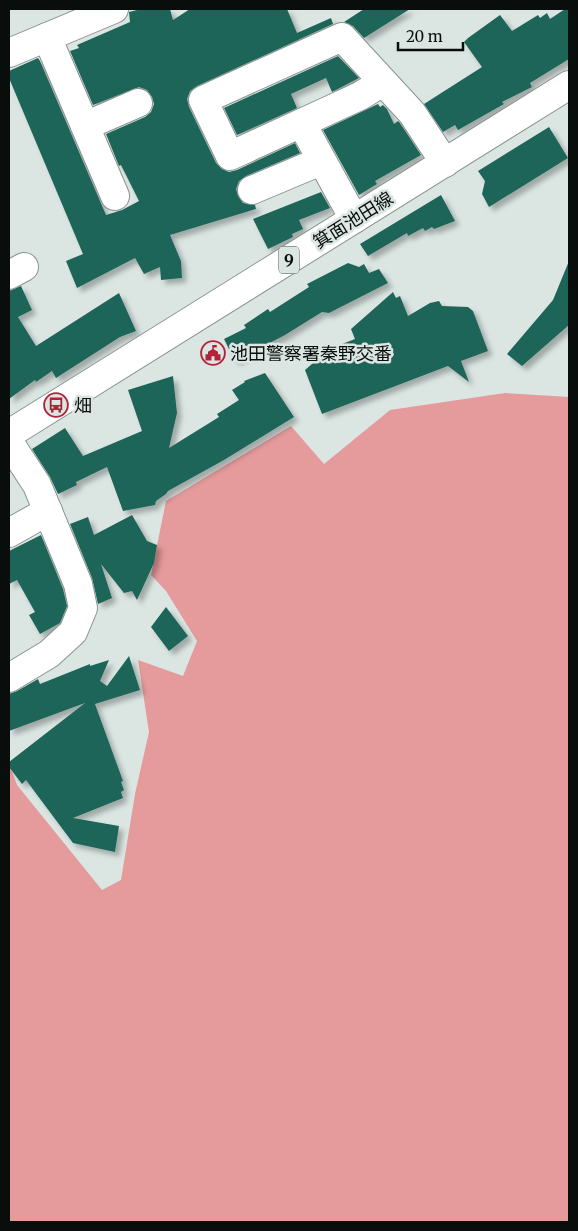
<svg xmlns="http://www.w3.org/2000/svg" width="578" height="1231" viewBox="0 0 578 1231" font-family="Merriweather,'Noto Sans JP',serif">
<defs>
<filter id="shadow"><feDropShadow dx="4.5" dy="4.5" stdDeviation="2.5" flood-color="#0004"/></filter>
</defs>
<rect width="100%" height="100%" fill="#dbe6e3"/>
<path fill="#e59a9b" d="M505,393L569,397V1222H9V763L17,785L102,890L121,880L135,794L149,732L138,660L183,676L197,641L166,591L151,575L166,501L291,426L324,464L390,410Z"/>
<g fill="#1f6558" filter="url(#shadow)">
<path d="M141,9H170L173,20L190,9H287L297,33L331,18L333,24L197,86L190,91L187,99L189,107L216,163L222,169L229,172L237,170L295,143L300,153L246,176L239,181L236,189L238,196L243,203L255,205L256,209L170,235L181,261L182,278L161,280L160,267L144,274L135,258L77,288L66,261L83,254L9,78V71L38,58L40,61L106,215L122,210L139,201L121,165L119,166L106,134L145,117L151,112L154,104L152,97L147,90L139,87L93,105L70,51L79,48L77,45L130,22L129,12Z"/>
<path d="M364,9H410L364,38L353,26L344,22Z"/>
<path d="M565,9H569V59L530,83L532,87L502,102L504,104L458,130L455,125L443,132L424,104L482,67L464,42L468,38L500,15L512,31L538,15L540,18L547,13L550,19Z"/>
<path d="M338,56L359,78L332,92L326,78L291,94L297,108L237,135L224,108Z"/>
<path d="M378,104L380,107L383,105L387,109L394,124L398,121L400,123L421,155L375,181L377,184L359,195L323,130Z"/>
<path d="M549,127L568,158L489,207L482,194L485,181L478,171Z"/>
<path d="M321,192L330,208L299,220L303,229L292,234L293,237L268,249L253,219Z"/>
<path d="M441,195L455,221L434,229L432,227L425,231L423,228L408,236L407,233L368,256L360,244Z"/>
<path d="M569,261V325L522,366L507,354L553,300Z"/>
<path d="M348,263L359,267L364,264L369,273L379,269L388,283L329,313L322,312L285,335L235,361L224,339L246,328L244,325L268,309L270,312L309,287L307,284Z"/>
<path d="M21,286L32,310L18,317L36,346L119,293L136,331L120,337L56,378L52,371L36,382L35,380L9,399V291Z"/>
<path d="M393,292L396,298L400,296L408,316L430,303L439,301L442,306L468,307L473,311L488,351L461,361L469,382L448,366L322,414L305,370L329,349L355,339L351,329Z"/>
<path d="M265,373L294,417L224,460L168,491L166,494L156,501L155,505L123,511L107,467L76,482L77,485L58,494L50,477L32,449L65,428L83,456L142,431L128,390L173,376L177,413L169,448L219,417L217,414L239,400L232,390L245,382L244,381Z"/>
<path d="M132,515L147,541L157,545L154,563L137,600L132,591L124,593L101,564L112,598L98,604L92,578L70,524L88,517L94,535Z"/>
<path d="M41,535L63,589L67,606L60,623L40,634L29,615L35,612L17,580L9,584V551Z"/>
<path d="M166,607L188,636L169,651L151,627Z"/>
<path d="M129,656L140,690L95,704L123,781L121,782L124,790L121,792L123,798L73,818L119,826L115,852L73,843L26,780L22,784L9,767V762L85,703L9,731V694L17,691L38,679L40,684L90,664V666L109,660L100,681L107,686Z"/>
</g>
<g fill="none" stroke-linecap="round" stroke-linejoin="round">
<g stroke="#899390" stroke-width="30">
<g id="minor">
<path d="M47,37L115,196"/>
<path d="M9,53L114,9"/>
<path d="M383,82L360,96L230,156L203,100L342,37L412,113L445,163"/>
<path d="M302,124L354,219"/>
<path d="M85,126L138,103"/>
<path d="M252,190L321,161"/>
<path d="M9,275L24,267"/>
<path d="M9,442L37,485L78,584L83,608L73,632L49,654L9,678"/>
<path d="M9,533L48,511"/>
</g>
</g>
<g stroke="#899390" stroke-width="30">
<path id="major" d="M9,434L569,85"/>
</g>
<use href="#minor" stroke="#fff" stroke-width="28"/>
<use href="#major" stroke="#fff" stroke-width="28"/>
</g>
<defs>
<g id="civic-ring" transform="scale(1.25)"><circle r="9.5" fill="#dbe6e3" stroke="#b42239" stroke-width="1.5"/><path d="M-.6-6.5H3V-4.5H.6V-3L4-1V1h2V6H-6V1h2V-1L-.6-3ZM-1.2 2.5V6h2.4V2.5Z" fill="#b42239"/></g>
<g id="bus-ring" transform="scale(1.25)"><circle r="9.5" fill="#dbe6e3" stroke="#b42239" stroke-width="1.5"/><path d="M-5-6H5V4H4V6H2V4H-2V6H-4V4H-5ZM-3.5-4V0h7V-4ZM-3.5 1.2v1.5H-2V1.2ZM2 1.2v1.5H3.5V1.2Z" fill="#b42239"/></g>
</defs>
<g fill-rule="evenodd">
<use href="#civic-ring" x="213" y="353"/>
<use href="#bus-ring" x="56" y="405"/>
</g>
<g text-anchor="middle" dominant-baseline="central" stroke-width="5" stroke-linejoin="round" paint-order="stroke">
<rect fill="#dbe6e3" stroke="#484e4c" stroke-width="1" x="279" y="246.5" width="20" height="27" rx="4"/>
<g font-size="16" font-weight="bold" fill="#090d0c">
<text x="289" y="260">9</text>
</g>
<g font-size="18" fill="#090d0c" stroke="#dbe6e3">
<text transform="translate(353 220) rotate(-32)">箕面池田線</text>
</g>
<g font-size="18" fill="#090d0c" stroke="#dbe6e3" text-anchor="start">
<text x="230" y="353">池田警察署秦野交番</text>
<text x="74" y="405">畑</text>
</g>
</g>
<rect width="578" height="1231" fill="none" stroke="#090d0c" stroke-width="20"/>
<path d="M398 42v8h65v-8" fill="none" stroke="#090d0c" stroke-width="2.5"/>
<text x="406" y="42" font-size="15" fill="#090d0c" stroke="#dbe6e3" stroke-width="4" paint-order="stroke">20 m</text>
</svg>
